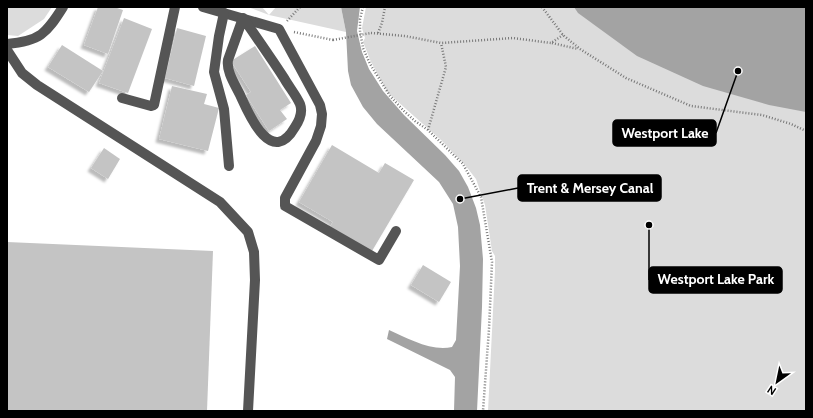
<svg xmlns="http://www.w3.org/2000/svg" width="813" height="418" viewBox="0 0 813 418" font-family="Cabin,sans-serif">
<defs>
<filter id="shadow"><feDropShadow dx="-3.5" dy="3.5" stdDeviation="1" flood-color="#0004"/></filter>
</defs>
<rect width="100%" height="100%" fill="#fff"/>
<g fill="#dcdcdc">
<path d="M7,7H52L44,19L18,36L7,35Z"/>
<path d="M248,7H262L269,15L276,7H341L346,32L269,15Z"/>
<path d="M366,7H806V411H488L495,271V256L492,251L485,205L476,179L465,165L441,140L388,93L371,62L363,42L365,38L362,28Z"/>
</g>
<g fill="#a3a3a3">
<path d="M341,7H360L357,31L362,52L369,69L383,91L404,115L445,155L459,171L468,187L476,208L480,225L483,259L482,307L477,411H454L455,377L450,370L387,339L389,330C407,338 432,352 452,347L456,340L460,266L458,227L453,204L439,182L377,124L363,107L351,85L348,71L346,32Z"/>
<path d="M574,7H806V112L769,105L703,86L637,56L578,13Z"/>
</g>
<g fill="#c4c4c4" filter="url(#shadow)">
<path d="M98,7H114L123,10L108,54L84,45Z"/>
<path d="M124,18L152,29L128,93L99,83Z"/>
<path d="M177,28L206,36L194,86L165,78Z"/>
<path d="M62,45L103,71L89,92L48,67Z"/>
<path d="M255,46L291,103L280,110L287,119L269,131L246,95L251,92L231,61Z"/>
<path d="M172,86L207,94L204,104L219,108L208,151L159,139Z"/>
<path d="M332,145L379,173L385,163L414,180L372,251L330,227L333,222L299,202Z"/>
<path d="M104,148L120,159L108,179L91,168Z"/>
<path d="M7,242L213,251L207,411H7Z"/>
<path d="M423,265L451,282L439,302L411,285Z"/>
</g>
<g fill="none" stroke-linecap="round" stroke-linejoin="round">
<g stroke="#777" stroke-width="2.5" stroke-dasharray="1 2" stroke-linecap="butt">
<path d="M363,7L360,19V31L363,48L370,64L390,96L404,111L415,121L428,130L463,164L481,197L492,262L489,329L483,411"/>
<path d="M542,7L563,35L580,49L626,78L691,106L762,115L791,124L806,131"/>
<path d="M287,21L300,7"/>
<path d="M294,32L333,40"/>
<path d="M371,33L405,36L441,43L513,38L551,43L563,35"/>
<path d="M378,33L382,23L385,7"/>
<path d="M552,43L578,49"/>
<path d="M428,130L446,67L441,43"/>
</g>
<g stroke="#555" stroke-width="10">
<path d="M203,7L279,29L320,105L322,114L321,126L316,141L285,198V206L379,260L396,231"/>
<path d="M224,13L219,36L214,72L224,109L229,166"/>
<path d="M243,18C257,38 271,58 284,78C289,87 296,95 300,104C303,112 299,121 295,127C272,167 250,117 241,97C236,86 226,72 228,60Z"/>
<path d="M7,44C40,41 46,34 63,7"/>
<path d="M7,50L22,73L37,85L220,202L248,232L254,252L255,280L248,411"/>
<path d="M122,98L151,106L154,105L175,7"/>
</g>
<path stroke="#777" stroke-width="2.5" stroke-dasharray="1 2" stroke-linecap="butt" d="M333,40L371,33"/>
</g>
<path fill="none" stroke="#000" stroke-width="1.5" d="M738 71L716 133M460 199L518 188M649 225L649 280"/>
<g fill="#000" stroke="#fff" stroke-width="1.5">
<circle cx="738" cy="71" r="4"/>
<circle cx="460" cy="199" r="4"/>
<circle cx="649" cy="225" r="4"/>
</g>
<g fill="#000" stroke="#000" stroke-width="1.5">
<rect x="613" y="120" width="103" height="26" rx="4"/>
<rect x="518" y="175" width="143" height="26" rx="4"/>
<rect x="649" y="267" width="133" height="26" rx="4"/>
</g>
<g font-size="14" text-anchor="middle" font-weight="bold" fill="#fff">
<text x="665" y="138">Westport Lake</text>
<text x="590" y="193">Trent &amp; Mersey Canal</text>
<text x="716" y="284">Westport Lake Park</text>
</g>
<rect width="813" height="418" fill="none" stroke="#000000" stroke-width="16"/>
<g transform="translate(777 382) rotate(213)" stroke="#ffffff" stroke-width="3" paint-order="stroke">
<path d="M0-3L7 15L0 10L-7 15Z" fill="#000000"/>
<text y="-6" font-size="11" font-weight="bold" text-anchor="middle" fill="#000000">N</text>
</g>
</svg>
